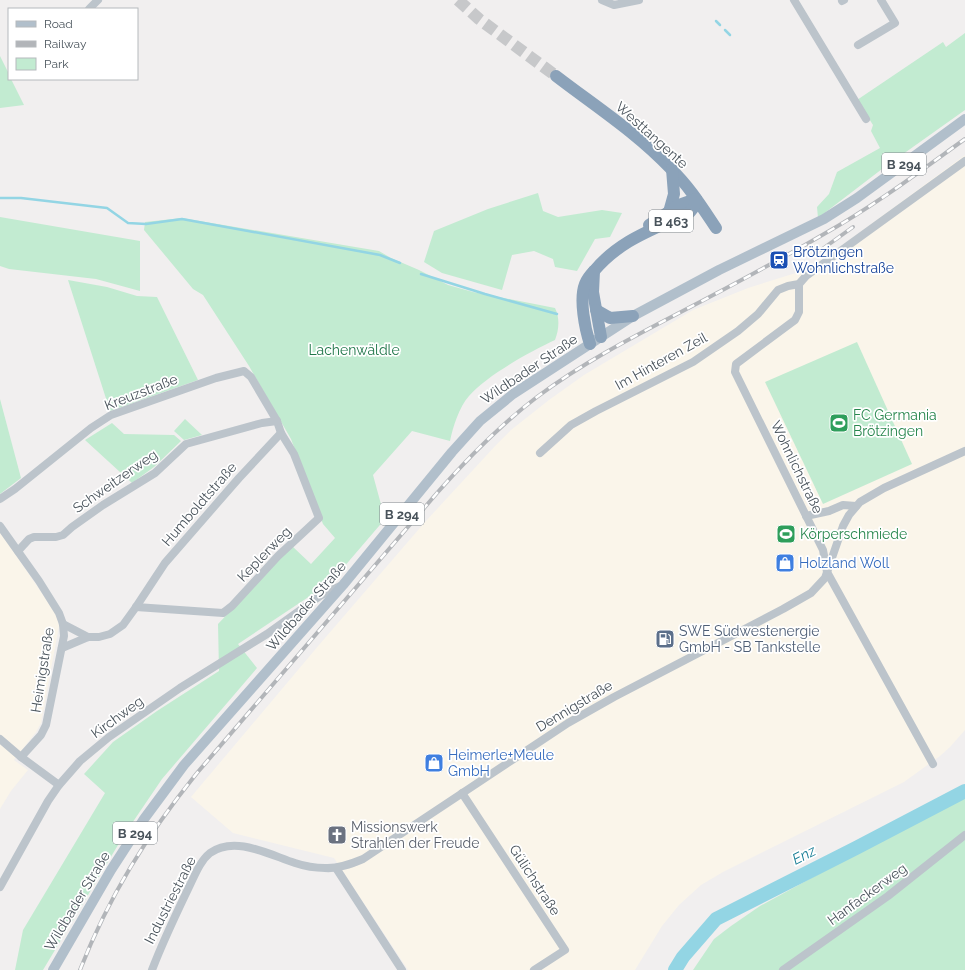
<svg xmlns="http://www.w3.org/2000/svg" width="965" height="970" viewBox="0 0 965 970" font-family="Raleway,sans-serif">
<rect width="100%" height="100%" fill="#f1efef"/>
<g fill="#faf5ea">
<path d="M965,155V730L950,747L940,756L904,782L723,872L701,885L679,905L662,926L635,970H408L334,858L233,833L191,797L319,645L425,522L497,444L511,430L549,400L584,375L693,310L748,288L799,272L826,257Z"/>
<path d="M0,532L56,614L59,626L41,723L36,732L14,760L28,770L11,791L0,809Z"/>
</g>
<g fill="#c2ebd1">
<path d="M965,33V110L882,169L818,218L817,207L829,194L837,172L880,148L871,131L873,125L857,100L943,42L946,47Z"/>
<path d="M0,56L9,74V79H11L24,105L0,108Z"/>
<path d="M538,193L543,211L558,217L602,210L622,213L610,237L595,239L577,271L555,267L553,259L534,251L512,255L502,290L442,273L424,262L434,231L488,209Z"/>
<path d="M0,217L140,241V291L96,279L9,269L0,266Z"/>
<path d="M182,218L379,251L391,258L419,270L448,285L473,292L555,308C560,318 559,330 555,340C531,351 486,376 469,396C459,407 453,427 450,441L412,431L373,475L385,519L331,582L238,644L257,668L162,779L124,835L43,970H15L23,930L105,793L84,774L113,742L157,711L219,671L218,624L292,546L311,564L335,538L323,524L291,439L249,366L203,295L193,289L144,230L145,222Z"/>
<path d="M68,280L107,287L137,296L157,297L198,380L110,411Z"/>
<path d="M857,342L912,464L823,504L765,382Z"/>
<path d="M0,399L21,478L0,494Z"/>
<path d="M185,419L202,435L184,440L174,431Z"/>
<path d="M112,423L124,434L174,435L181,441L154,467L132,483L85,440Z"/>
<path d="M965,794V970H693L714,939L731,926L760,906Z"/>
</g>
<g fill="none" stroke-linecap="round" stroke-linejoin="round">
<g stroke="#93d5e4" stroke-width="2.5">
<path d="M716,21L720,25"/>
<path d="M725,30L730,35"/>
<path d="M0,198H21L107,208L128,223L146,224L182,219L380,255L400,263"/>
<path d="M421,274L485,294L557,314"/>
</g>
<path stroke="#93d5e4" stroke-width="14" d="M675,970L683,957L716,919L856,848L965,791"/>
<path stroke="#c7c8ca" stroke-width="12" stroke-dasharray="12 6" stroke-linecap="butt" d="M458,0L479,19L556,76"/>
<g stroke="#bcc4cb" stroke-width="8">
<path d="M602,0L614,5L639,0"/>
<path d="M794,0L866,119"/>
<path d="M842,1L844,0"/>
<path d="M89,9L98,0"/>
<path d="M858,45L895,23L881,0"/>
<path d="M799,284V312L795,320L736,364L735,372L823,550L827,572L933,764"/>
<path d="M540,453L571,425L596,411L693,362L738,331L758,314L778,290L788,286L799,284L806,276L965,161"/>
<path d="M0,499L15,489L91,428L111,415L216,378L244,371L251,377L277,421L281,433L294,454L319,518L278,556L232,606L223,613L136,607"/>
<path d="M806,516L829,511L843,505L856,506"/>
<path d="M0,526L39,581L59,613L63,624L64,636L46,725L41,735L21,757L59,785"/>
<path d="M18,551L29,539L34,537H56L63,535L72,527L103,505L155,473L186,444L262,423L277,421"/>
<path d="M63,624L88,637"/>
<path d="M62,648L88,637H99L110,634L123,625L136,607L165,563L239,478L281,433"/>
<path d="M0,739L21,757"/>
<path d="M462,793L565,950L534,970"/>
<path d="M336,868L402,970"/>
<path d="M0,887L48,801L59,785L80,761L109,737L180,688L267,634L320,596L340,586"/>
<path d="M152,970C163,941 176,914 189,887C195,875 200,861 210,853C235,835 270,855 295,863C304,866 315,868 325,868C338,869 351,864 363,859L568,723L614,697L783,609L811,593L825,578L843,526L849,515L860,502L884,488L965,451"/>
<path d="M783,970L888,896L965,835"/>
</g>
<path stroke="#b1bfcb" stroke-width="10" d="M53,970L111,870L144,819L184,765L343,585L452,452L480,421L513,394L633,316L719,270L824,219L857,198L965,119"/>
<g stroke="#8ba2b9" stroke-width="12">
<path d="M556,76C595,106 637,133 671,169C689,186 702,207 716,228"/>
<path d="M669,212L674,194L672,169"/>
<path d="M649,225L679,205L696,199"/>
<path d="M594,271L593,292L601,337"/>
<path d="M596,310L610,318L633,316"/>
<path d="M590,344C585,329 579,299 585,284C587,279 590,275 594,271C621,239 653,230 690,212L694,207L696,199"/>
</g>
<g stroke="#b2b5b9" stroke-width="4">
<g id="rail">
<path d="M821,250L853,227"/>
<path d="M80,970C109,896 147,835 197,773L437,493C468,458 500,425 537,397C581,364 629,339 677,314C727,288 776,262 824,234C874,206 919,172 965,139"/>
</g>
</g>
<use href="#rail" stroke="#fff" stroke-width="2.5" stroke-dasharray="8" stroke-linecap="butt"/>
</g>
<defs>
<g id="station-square" transform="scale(1)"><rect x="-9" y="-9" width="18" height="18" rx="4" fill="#1a4fb4" stroke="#fff"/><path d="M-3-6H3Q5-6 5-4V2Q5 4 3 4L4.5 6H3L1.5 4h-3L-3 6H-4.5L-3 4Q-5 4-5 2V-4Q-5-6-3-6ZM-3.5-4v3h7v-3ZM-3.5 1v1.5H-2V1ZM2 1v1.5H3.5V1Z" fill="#fff"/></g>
<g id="stadium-square" transform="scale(1)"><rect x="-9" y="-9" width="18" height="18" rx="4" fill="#2e9e5b" stroke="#fff"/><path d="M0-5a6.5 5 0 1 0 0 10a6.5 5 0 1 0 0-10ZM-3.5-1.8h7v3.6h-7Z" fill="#fff"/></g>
<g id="shop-square" transform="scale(1)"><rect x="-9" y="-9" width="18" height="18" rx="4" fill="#3f7fe0" stroke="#fff"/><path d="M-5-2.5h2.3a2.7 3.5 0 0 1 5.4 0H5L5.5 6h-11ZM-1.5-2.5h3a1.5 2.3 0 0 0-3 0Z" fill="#fff"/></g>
<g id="fuel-square" transform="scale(1)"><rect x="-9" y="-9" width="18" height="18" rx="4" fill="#5c6f8a" stroke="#fff"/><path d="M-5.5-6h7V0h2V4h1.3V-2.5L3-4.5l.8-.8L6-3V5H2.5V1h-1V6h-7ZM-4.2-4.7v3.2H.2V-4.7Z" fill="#fff"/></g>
<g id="church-square" transform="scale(1)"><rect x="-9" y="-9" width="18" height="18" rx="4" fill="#6b7280" stroke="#fff"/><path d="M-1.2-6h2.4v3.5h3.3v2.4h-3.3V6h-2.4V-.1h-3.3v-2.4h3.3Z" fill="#fff"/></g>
</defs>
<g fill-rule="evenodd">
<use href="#station-square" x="779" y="260"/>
<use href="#stadium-square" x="839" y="423"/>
<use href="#stadium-square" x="786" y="534"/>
<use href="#shop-square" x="785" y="563"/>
<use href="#fuel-square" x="665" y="639"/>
<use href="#shop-square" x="434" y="763"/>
<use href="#church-square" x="337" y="835"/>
</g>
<g text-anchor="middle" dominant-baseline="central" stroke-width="3.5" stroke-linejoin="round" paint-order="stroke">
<g fill="#fff" stroke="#80878c" stroke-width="1">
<rect x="882" y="153" width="44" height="22" rx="3"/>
<rect x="649" y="210" width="44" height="22" rx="3"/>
<rect x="380" y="503" width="44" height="22" rx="3"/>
<rect x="113" y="822" width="44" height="22" rx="3"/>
</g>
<g font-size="13" font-weight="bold" fill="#49535b">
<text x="904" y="164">B 294</text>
<text x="671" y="221">B 463</text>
<text x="402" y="514">B 294</text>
<text x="135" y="833">B 294</text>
</g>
<g font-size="14" fill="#49535b" stroke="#fff">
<text transform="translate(652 135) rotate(42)">Westtangente</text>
<text transform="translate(661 361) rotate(-29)">Im Hinteren Zeil</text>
<text transform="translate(529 369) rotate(-34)">Wildbader Straße</text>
<text transform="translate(141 392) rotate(-21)">Kreuzstraße</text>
<text transform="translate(797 467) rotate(64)">Wohnlichstraße</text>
<text transform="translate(115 481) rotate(-35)">Schweitzerweg</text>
<text transform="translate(199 504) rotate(-49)">Humboldtstraße</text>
<text transform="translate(264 554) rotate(-46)">Keplerweg</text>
<text transform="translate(306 606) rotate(-49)">Wildbader Straße</text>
<text transform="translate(42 670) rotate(-81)">Heimigstraße</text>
<text transform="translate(574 706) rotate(-31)">Dennigstraße</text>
<text transform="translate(117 717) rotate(-36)">Kirchweg</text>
<text transform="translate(535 880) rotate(57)">Gülichstraße</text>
<text transform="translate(867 894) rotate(-36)">Hanfackerweg</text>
<text transform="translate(170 900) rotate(-63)">Industriestraße</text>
<text transform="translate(77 901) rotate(-59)">Wildbader Straße</text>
</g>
<g font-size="14" fill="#164399" stroke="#fff" text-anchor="start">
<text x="793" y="252">Brötzingen<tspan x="793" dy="16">Wohnlichstraße</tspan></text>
</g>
<g font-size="14" fill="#1f7649" stroke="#fff">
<text x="354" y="350">Lachenwäldle</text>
</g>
<g font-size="14" fill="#27864d" stroke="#fff" text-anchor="start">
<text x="853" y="415">FC Germania<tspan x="853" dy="16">Brötzingen</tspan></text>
<text x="800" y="534">Körperschmiede</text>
</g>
<g font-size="14" fill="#366cbe" stroke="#fff" text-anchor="start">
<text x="799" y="563">Holzland Woll</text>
<text x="448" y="755">Heimerle+Meule<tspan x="448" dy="16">GmbH</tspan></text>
</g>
<g font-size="14" fill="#4e5e75" stroke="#fff" text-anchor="start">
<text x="679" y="631">SWE Südwestenergie<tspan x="679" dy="16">GmbH - SB Tankstelle</tspan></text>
</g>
<g font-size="14" fill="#5b616d" stroke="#fff" text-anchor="start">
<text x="351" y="827">Missionswerk<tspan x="351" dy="16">Strahlen der Freude</tspan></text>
</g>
<g font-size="15" font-style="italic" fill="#197e96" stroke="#fff">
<text transform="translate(804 855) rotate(-27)">Enz</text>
</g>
</g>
<rect x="8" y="8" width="130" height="72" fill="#ffffff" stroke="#b6babd"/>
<rect x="16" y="21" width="20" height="6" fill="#b1bfcb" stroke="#b6babd"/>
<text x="44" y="28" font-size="12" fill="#49535b">Road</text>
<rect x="16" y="41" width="20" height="6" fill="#b2b5b9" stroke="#b6babd"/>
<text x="44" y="48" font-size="12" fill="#49535b">Railway</text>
<rect x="16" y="58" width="20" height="12" fill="#c2ebd1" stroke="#b6babd"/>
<text x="44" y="68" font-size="12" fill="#49535b">Park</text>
</svg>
